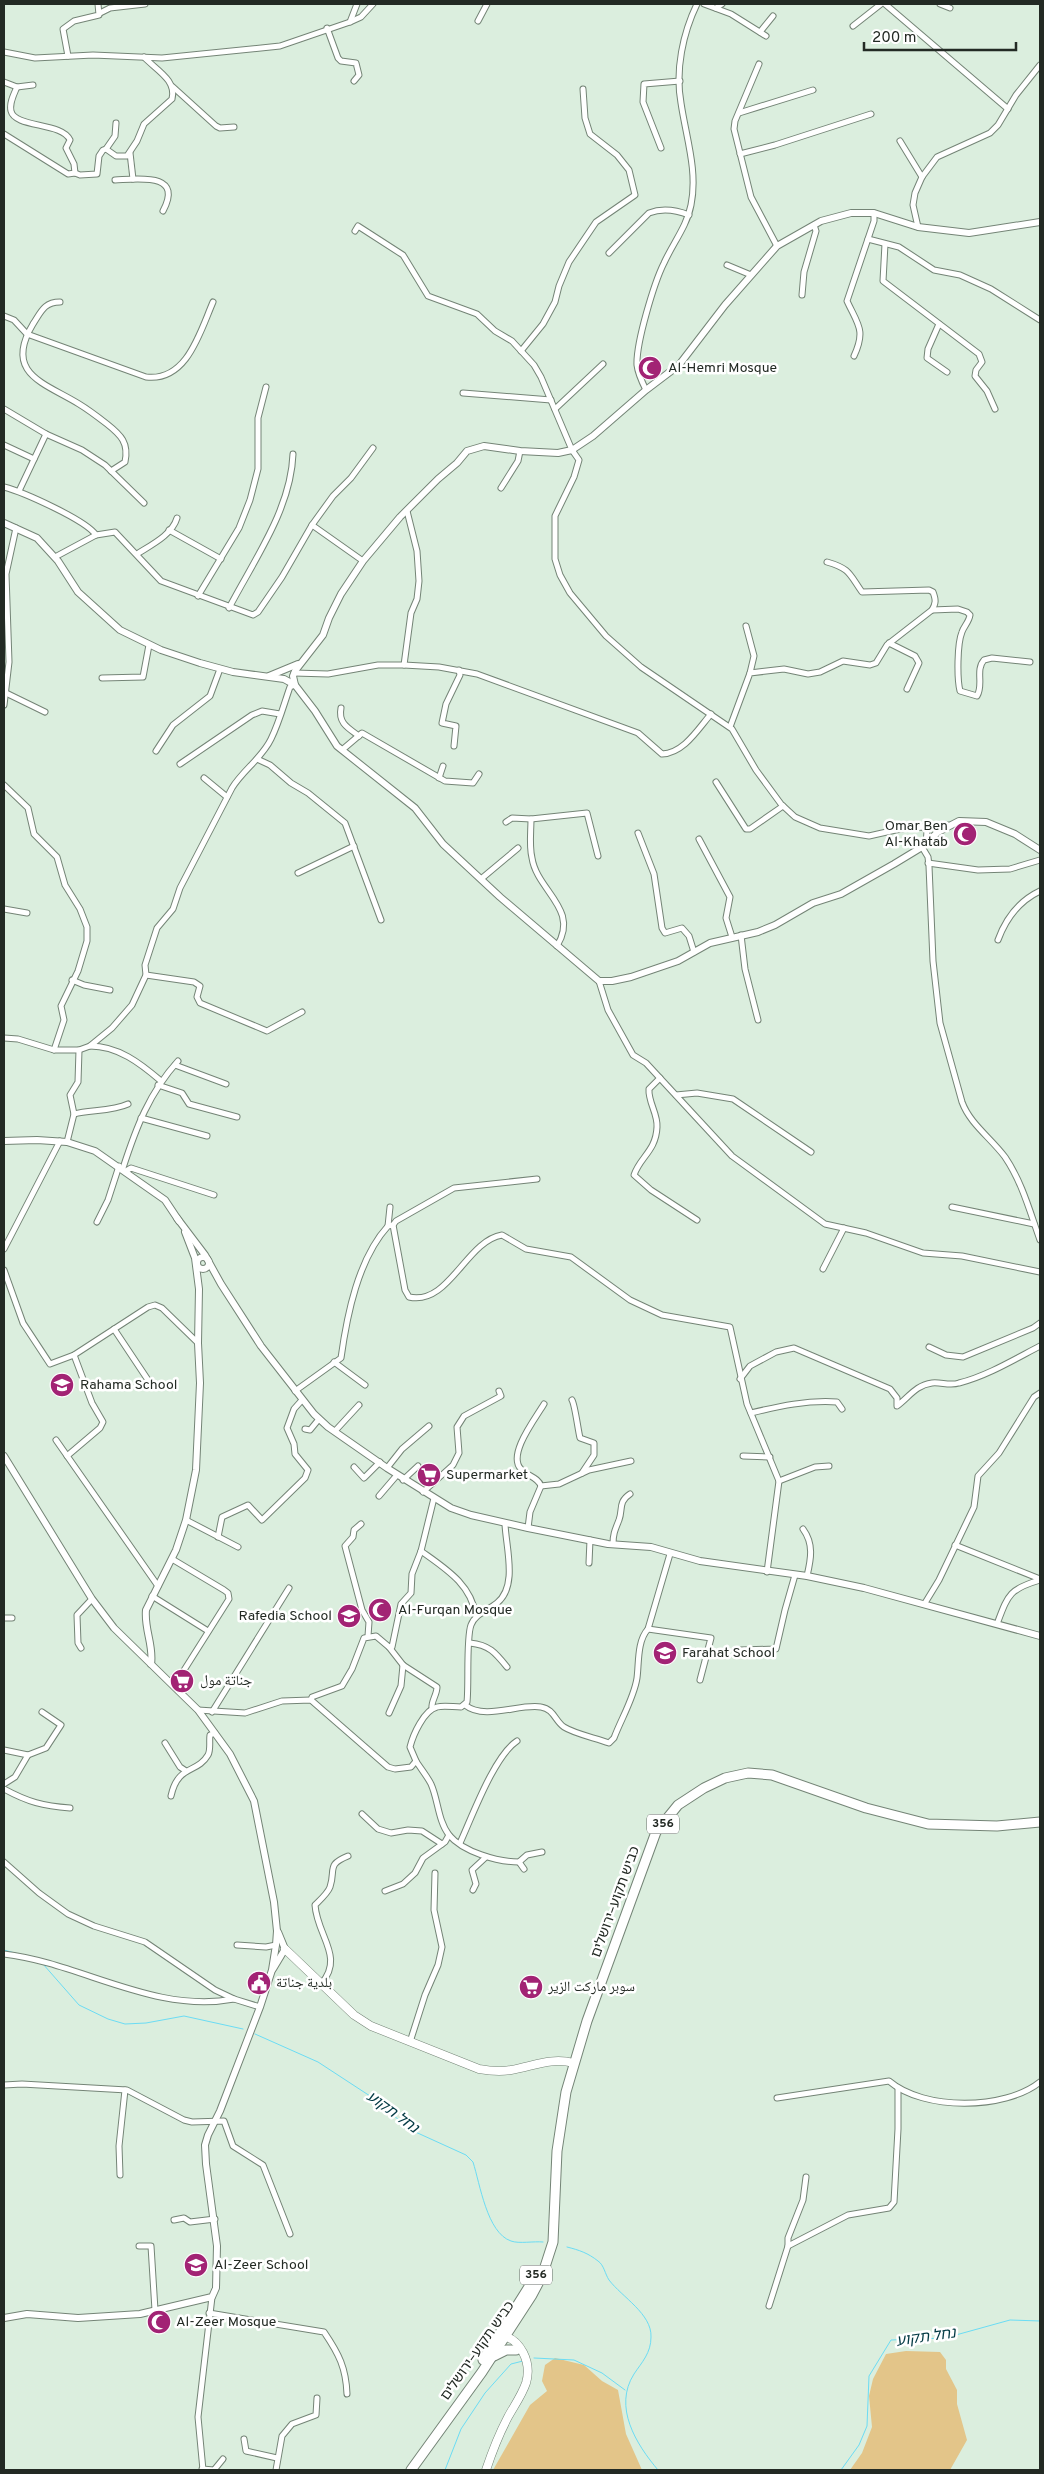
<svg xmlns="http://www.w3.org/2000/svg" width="1044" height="2474" viewBox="0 0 1044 2474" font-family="Overpass,'Noto Naskh Arabic','Noto Sans Hebrew',sans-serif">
<rect width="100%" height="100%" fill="#dbeede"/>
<g fill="#e3c589">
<path d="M906,2351L940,2352L946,2360V2369L957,2390V2404L967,2440L950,2470H850L862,2453L872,2427L869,2396L873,2379L886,2354Z"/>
<path d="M555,2358L584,2365L602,2381L618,2390L626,2434L642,2470H493L530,2405L547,2391L542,2381L545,2365Z"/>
</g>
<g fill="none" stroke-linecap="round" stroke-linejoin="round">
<g stroke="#6bdcf4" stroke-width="1">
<path d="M4,1950L22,1955"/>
<path d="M43,1964L79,2005L108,2019L125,2024L146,2023L184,2016L243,2029"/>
<path d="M255,2034L318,2062L370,2096L411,2130L466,2155L473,2162C480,2184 487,2233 511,2241C519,2244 534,2241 543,2242"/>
<path d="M567,2247C579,2250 588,2253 598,2261C604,2265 605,2274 609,2280C622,2297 652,2314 651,2337C651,2353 642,2362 634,2374C613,2407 636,2444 658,2470"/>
<path d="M534,2358L574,2360L602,2373L625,2390"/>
<path d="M445,2470L461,2429L485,2393L511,2364L523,2361"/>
<path d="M841,2470L859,2445L867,2426L869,2376L891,2340L945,2338L1010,2320L1040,2321"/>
</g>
<g stroke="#748476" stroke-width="7">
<g id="minor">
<path d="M704,4L731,14L766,36"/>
<path d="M885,4L1008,109"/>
<path d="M940,4L950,8"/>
<path d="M716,8L722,4"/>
<path d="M100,13L110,8L145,4"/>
<path d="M478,21L487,4"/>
<path d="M350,22L357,4"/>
<path d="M853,26L881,4"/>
<path d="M327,28L338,58L341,61L356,63L359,75L354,81"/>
<path d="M760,32L773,16"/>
<path d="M4,52L35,58L93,55L162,58L280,46L350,22L361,17L373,4"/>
<path d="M68,56L63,29L74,21L99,15L98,4"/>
<path d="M759,64L735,121L734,129L751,197L777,246"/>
<path d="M4,82L17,87L33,85"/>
<path d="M173,87L216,126L220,128L234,127"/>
<path d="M739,113L813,90"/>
<path d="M4,134L68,174L75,173L74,164L66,148L70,140C62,122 15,128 11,111C9,103 14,94 17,87"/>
<path d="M900,141L922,177"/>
<path d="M661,148L643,102L644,84L680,81"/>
<path d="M106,149L115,136L116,123"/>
<path d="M130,153L133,179"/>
<path d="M740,154L775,145L871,114"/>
<path d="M75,173L80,175L97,174L99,156L103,150L106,149L116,156H127L137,141L144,124L172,99C177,80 156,70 144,57"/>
<path d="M115,180C138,179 184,172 163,211"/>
<path d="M918,227L913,205L915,193L922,177L937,157L990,133L998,125L1016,95L1040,65"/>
<path d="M355,231L358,226L403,255L428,296L477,314L495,331L512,341L534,365L541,377L572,450L579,460L574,477L555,516V559L560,575L570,593L606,636L641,667L732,729L756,770L781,804L795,817L820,828L869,836L900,829L948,825"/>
<path d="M868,239L899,247L934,270L960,275L991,289L1040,320"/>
<path d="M885,244L883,281L979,354L982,362L976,370L975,376L987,391L995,409"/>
<path d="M609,253L649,213C662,208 676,210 689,215"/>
<path d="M727,265L751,275"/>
<path d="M802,295L804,272L816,231L814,225"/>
<path d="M60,302C44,302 41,312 33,324C3,374 45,383 79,404C89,410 98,417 107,424C121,435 129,443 125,462L111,471"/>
<path d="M4,316L14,320L27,334L146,377C187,382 200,332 213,302"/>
<path d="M939,324L928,349L927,358L947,372"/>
<path d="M521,351L543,324L555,302L559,286L569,262L596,222L635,195L629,170L617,155L590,134L585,118L583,89"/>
<path d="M854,356C866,330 858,325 847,301L874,221V213"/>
<path d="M646,390C642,382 638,374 637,365C636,343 654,283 664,263C673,243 687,226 691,205C698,171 686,137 681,103C675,70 683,33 697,4"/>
<path d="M463,393L551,400"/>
<path d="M4,409L46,434L82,450L105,465L144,503"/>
<path d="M555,409L603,364"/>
<path d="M4,445L34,459"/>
<path d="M4,487C23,492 86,520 96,535"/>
<path d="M501,488L518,461L520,451"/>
<path d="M19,491L46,434"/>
<path d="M312,525L363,561"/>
<path d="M169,530L221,559"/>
<path d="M137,554C151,545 172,535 177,518"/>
<path d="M55,557L96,535L115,532L161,581L253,615L258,612L282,577L312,525L333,496L351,478L373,448"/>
<path d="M827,562C851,569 849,574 862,592L929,590L933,592C936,600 936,603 932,610"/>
<path d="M198,596L239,528L250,500L258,469V418L266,387"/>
<path d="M229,608C254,560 291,509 293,454"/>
<path d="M746,626L754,656L750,673"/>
<path d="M889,643L915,656L919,663L907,689"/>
<path d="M404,665L411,613L417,599L419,581L417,551L407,511"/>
<path d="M294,673L328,674L378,665H404L439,667L477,674L638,733L662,754C684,753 698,729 711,714"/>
<path d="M102,678L143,677L149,645"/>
<path d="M6,693L45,712"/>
<path d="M4,705L9,662L6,574L16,528"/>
<path d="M341,708C338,723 348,728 359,736"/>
<path d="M730,727L750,673L784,669L808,674L820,672L843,661L870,665L876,663L887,645L932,610L958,609L967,612L970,615C969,622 964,626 962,632C957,644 957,679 960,691L977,696C984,685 975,670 984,660L992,658L1030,662"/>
<path d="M454,746L456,726L442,723L446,704L460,675L459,670"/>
<path d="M342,750L362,733L445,781L473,783L479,774"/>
<path d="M156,751L173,725L210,696L220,669"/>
<path d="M257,759L270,765L291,783L308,793L345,823L381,920"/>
<path d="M180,764L252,715L262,711L280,714"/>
<path d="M204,778L227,797"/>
<path d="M439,778L443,766"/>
<path d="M716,782L746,829H750L783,806"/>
<path d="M4,785L28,808L34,834L57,857L65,885L80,909L87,927V941L78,971L61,1006L64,1020L54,1050"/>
<path d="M531,819C531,831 529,846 532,858C537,891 580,909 557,946"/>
<path d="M506,822L512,818L531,819L587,813L598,856"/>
<path d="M923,827L927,831L926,844"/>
<path d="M638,833L654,874L662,928L665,933L682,928L689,936L694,952"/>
<path d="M699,839L730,897L726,918L732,937"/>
<path d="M922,847L928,857L929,866L933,961L940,1023L962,1102C970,1124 991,1138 1005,1157C1022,1182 1030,1212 1040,1240"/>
<path d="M928,863L978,870L1010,869L1040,860"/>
<path d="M298,873L354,846"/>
<path d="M481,879L518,848"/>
<path d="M4,909L27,913"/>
<path d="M741,935L745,969L758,1020"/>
<path d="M998,940C1006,918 1019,901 1040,891"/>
<path d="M146,975L194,982L200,986L197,997L200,1003L267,1031L302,1012"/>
<path d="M72,980L84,985L110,990"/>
<path d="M599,981L608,1010L633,1055L646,1063L732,1156L825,1224L866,1233L923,1253L962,1256L1040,1272"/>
<path d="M4,1038L18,1039L54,1050H79L90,1046L112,1028L132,1005L146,975L145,965L157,928L173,909L180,888L232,788C243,770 262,758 271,739C279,723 284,704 290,687L295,685"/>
<path d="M90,1046C118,1046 140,1063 161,1081"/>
<path d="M175,1065L226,1084"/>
<path d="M660,1078L649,1089C648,1102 658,1114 657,1127C656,1151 640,1157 634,1175L651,1190L697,1220"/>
<path d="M158,1085L182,1093L189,1104L237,1117"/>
<path d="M676,1095L697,1093L733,1099L811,1152"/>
<path d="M74,1114C91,1110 113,1111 128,1104"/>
<path d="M141,1118L207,1136"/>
<path d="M67,1142L74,1114L70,1095L78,1082L79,1050"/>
<path d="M123,1168C136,1128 149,1093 178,1061"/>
<path d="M126,1171L131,1168L214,1195"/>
<path d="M952,1207L1034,1224"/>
<path d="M97,1222L108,1200L119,1166"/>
<path d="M393,1225L405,1290L409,1297C449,1306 466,1241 502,1235L526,1249L571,1257L630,1300L662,1315L730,1327L747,1404L779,1481L767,1572"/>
<path d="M388,1226L390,1207"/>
<path d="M4,1249L60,1141"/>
<path d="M823,1269L844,1228"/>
<path d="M4,1270L23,1323L50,1364L74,1355L148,1307L155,1305L162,1308L198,1343"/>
<path d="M114,1329L152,1386"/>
<path d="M929,1347L946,1355L963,1357L1033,1328L1040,1323"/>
<path d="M334,1362L365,1385"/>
<path d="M740,1379L750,1366L776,1352L794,1348L890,1389L897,1398V1406C909,1397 916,1385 932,1383C941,1382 950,1386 959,1383C987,1376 1015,1359 1040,1346"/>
<path d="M295,1391L341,1358C347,1315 358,1259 388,1226L393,1225L396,1221L454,1188L537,1179"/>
<path d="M572,1400C575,1405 578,1430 580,1438L594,1443V1455L582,1473"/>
<path d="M751,1413C780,1406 807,1400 837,1402L842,1409"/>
<path d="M305,1429L310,1430L319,1419"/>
<path d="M335,1431L359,1405"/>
<path d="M56,1440L158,1586"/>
<path d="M67,1456L100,1428L103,1422L92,1403L74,1355"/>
<path d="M743,1456L770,1457"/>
<path d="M354,1467L364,1478L380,1462"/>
<path d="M387,1468L402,1449L429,1426"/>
<path d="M403,1480L418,1466"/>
<path d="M779,1481L815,1467L829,1466"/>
<path d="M541,1486L559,1484L589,1470L631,1461"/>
<path d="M423,1492L453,1465L459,1453L457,1427L464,1416L501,1396L499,1391"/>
<path d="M379,1496L397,1475"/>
<path d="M186,1520L238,1547"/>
<path d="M361,1524L354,1530L353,1537L345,1546L362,1610L369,1622L368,1636"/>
<path d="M528,1528L530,1512L541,1486C538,1477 527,1476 521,1469C507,1455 535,1419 544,1404"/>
<path d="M803,1529C814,1544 811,1559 807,1576"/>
<path d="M218,1537L222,1517L248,1505L262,1520L305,1478L308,1470L295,1454L294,1444L287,1428L294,1409L302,1400"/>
<path d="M613,1544C613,1534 615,1530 619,1520C623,1509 618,1502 630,1494"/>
<path d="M955,1545L1040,1579"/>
<path d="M421,1551C446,1569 471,1584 476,1616"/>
<path d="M172,1559L224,1590L228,1593L229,1599L174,1686"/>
<path d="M589,1563L590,1540"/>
<path d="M152,1596L208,1631"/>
<path d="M925,1603L939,1580L974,1507L978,1476L999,1453L1034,1397L1040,1393"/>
<path d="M4,1618H12"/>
<path d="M997,1624C1008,1595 1009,1589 1040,1580"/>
<path d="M648,1629L711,1638L700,1680"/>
<path d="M470,1643C489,1645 495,1652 507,1667"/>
<path d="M389,1647L403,1665L437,1687C437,1695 431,1701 432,1708"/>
<path d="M81,1648L78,1643L77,1615L92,1599"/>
<path d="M740,1650L776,1649L785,1610L795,1575"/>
<path d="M311,1700L312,1697L342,1686L352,1669L364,1638L376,1636L389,1647H392L401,1604L411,1593L412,1574L421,1551L434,1498"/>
<path d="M465,1705C485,1721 520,1703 541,1707C554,1709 555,1721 564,1727C575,1734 596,1738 609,1743L614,1738C621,1719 634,1698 637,1678C639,1663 637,1641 648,1629L670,1554"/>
<path d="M198,1710L245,1713L282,1701L311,1700L388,1767L395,1769L411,1767L416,1761L410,1747C413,1735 424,1710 437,1707C444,1705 453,1707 461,1707L467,1702C469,1684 466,1638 471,1625C475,1614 487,1611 497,1603C518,1586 506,1548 505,1524"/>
<path d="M212,1712L289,1588"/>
<path d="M389,1713L401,1686L403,1665"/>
<path d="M165,1743L180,1767L186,1771"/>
<path d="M4,1750L28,1755"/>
<path d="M416,1761C421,1769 427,1776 431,1784C438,1799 438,1821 449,1835C463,1852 498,1862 519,1862L527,1855L542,1852"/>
<path d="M4,1784L15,1777L28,1755L46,1748L61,1725L42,1712"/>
<path d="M4,1789C28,1802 43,1806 70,1808"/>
<path d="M171,1796C178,1764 197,1774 208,1755C211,1750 209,1741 210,1735L215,1733"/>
<path d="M362,1814L378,1829L391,1833L408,1830L422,1831L442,1844"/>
<path d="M460,1843C472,1817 494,1756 517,1741"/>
<path d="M4,1862L39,1893L68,1914L94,1926L145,1942L215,1990L234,1999L260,2007"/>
<path d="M519,1862L524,1869"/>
<path d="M473,1890L476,1884L472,1870L486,1857"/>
<path d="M385,1891L403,1884L415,1873L423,1858L445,1842L449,1835"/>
<path d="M237,1945L266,1947L276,1945"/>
<path d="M4,1954C81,1963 154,2014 234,1999"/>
<path d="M321,1984C345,1957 317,1936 315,1905C320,1900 328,1893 330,1887C336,1869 326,1865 348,1856"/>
<path d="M410,2042L425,1995L438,1965L442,1947L434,1910L435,1873"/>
<path d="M4,2085L22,2084L127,2090L184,2120L192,2122L224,2121L233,2146L263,2165L290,2234"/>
<path d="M777,2098L889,2081C924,2111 1005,2110 1040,2082"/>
<path d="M120,2175L119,2146L125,2090"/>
<path d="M174,2220L184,2218L190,2222L215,2219"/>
<path d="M139,2246H151L155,2310"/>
<path d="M788,2246V2238L803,2200L806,2177"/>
<path d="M769,2306L788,2246L848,2215L889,2208L894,2202L898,2129V2088"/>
<path d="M209,2313L324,2332C339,2354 346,2368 347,2394"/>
<path d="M244,2439L246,2451L277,2458"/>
<path d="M202,2469L214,2470L223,2459"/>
<path d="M203,2470L198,2417L212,2297"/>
<path d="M276,2470L282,2436L292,2424L316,2415L317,2398"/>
</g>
</g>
<g stroke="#748476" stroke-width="8">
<g id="tertiary">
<path d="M4,523L37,538L58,561L78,592L120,630L161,650L200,663L233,672L284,679L295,685L315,711L337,746L415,808L443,844L500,897L599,981H612L631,977L678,961L710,943L758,932L775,925L813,903L841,894L894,864L922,847L938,832L959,821L986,822L1015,834L1040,850"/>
<path d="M269,676L298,664"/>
<path d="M295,685L293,676L295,671L323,635L329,618L341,594L363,561L400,517L438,479L457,463L467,451L484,446L520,451L558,453L572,450L593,436L646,390L679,365L725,305L777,246L821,221L851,213H874L918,227L969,233L1040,222"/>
<path d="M4,1141L37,1140L67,1142L95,1151L165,1200L179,1221"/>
<path d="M177,1218L205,1255L221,1284L261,1346L314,1414L328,1427L387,1468L451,1508L471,1515L528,1528L608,1544L651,1547L700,1561L807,1576L864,1588L1040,1636"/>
<circle cx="203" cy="1263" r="6"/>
<path d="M4,1456L92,1599L114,1628L198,1710L230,1754L254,1801L274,1902L277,1931L276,1945L272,1970L260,2007L220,2111L208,2135L205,2145L206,2164L217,2246L216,2288L212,2297L140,2314L78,2318L27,2314L4,2318"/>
<path d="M151,1664C154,1646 144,1629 146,1610L176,1550L186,1520L196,1470L200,1383L198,1343L199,1289L195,1258L185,1232"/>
<path d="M278,1932L285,1949"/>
<path d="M273,1969L285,1949"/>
</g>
</g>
<g stroke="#748476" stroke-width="9">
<g id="secondary">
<path d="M285,1949L354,2015L371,2026L479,2069C490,2071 500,2072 511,2070C534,2066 551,2057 574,2063"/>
<path d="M486,2470C492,2452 499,2434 508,2417C514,2406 522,2395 526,2383C532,2363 521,2338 500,2335"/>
</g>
</g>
<g stroke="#748476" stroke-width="11">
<g id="primary">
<path d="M494,2356L506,2350H516"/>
<path d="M483,2360L537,2274"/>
<path d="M411,2470L482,2372L532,2295L542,2276L553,2242L557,2151L566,2092L587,2021L656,1832L678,1805L704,1788L725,1778L748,1773L772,1775L866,1808L928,1824L997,1826L1040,1822"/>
</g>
</g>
<use href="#minor" stroke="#fff" stroke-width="5"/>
<use href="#tertiary" stroke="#fff" stroke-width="6"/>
<use href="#secondary" stroke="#fff" stroke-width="8"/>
<use href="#primary" stroke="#fff" stroke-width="9"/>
</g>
<defs>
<g id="mosque-disc" transform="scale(1.25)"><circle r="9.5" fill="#a22374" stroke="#fff"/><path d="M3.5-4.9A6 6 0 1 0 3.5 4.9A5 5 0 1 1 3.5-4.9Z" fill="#fff"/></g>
<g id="school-disc" transform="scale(1.25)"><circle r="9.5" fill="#a22374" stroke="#fff"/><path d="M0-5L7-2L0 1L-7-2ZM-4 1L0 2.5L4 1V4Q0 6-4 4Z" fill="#fff"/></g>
<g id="supermarket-disc" transform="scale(1.25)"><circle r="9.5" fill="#a22374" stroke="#fff"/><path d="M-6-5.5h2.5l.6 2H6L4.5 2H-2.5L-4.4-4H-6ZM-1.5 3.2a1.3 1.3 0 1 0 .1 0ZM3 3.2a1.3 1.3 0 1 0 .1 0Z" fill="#fff"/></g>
<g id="civic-disc" transform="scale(1.25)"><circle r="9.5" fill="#a22374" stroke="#fff"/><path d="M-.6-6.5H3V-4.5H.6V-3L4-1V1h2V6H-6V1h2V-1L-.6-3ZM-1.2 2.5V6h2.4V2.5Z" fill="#fff"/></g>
</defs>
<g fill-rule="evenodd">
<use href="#mosque-disc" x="650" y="368"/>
<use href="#mosque-disc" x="965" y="834"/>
<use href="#school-disc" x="62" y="1385"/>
<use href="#supermarket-disc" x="429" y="1475"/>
<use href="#mosque-disc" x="380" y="1610"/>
<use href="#school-disc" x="349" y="1616"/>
<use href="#school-disc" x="665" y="1653"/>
<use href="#supermarket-disc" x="182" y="1681"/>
<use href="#civic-disc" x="259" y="1983"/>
<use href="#supermarket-disc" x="531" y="1987"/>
<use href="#school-disc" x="196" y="2265"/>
<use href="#mosque-disc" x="159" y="2322"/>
</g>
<g text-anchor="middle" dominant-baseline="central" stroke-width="5" stroke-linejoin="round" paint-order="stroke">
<g fill="#fff" stroke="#656a66" stroke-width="1">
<rect x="647" y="1814.5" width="32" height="19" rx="4"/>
<rect x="520" y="2265.5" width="32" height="19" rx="4"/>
</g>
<g font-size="12" font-weight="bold" fill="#232a24">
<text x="663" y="1824">356</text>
<text x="536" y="2275">356</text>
</g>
<g font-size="14" fill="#232a24" stroke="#fff" text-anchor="start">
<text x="668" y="368">Al-Hemri Mosque</text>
<text x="948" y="826" text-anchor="end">Omar Ben<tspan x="948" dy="16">Al-Khatab</tspan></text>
<text x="80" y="1385">Rahama School</text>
<text x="446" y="1475">Supermarket</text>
<text x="398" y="1610">Al-Furqan Mosque</text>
<text x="332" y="1616" text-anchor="end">Rafedia School</text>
<text x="682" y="1653">Farahat School</text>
<text x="200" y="1681">جناتة مول</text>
<text x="276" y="1983">بلدية جناتة</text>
<text x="548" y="1987">سوبر ماركت الزير</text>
<text x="214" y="2265">Al-Zeer School</text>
<text x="176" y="2322">Al-Zeer Mosque</text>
</g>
<g font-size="14" fill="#232a24" stroke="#fff">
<text transform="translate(616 1902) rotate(-70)">כביש תקוע–ירושלים</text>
<text transform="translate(478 2351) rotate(-55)">כביש תקוע–ירושלים</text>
</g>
<g font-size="15" font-style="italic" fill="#033a44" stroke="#fff">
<text transform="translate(392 2113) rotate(36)">נחל תקוע</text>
<text transform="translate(926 2338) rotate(-8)">נחל תקוע</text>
</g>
</g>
<rect width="1044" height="2474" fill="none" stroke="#232a24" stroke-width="10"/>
<path d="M864 42v8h152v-8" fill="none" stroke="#232a24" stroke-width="2.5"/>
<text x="872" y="42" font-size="15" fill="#232a24" stroke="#ffffff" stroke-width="4" paint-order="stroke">200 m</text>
</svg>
